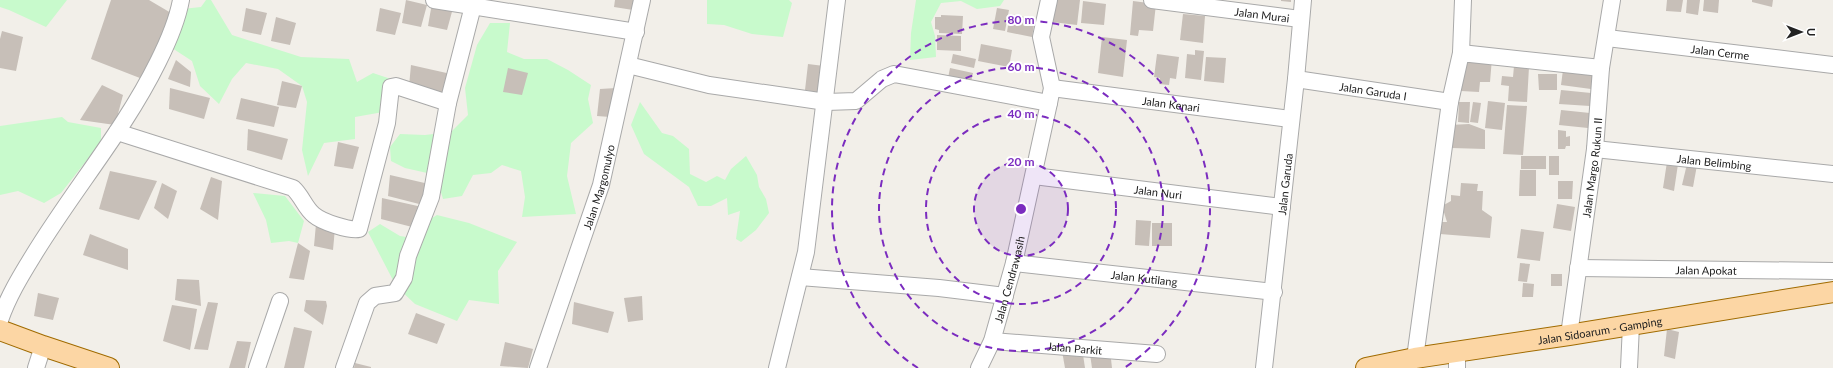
<svg xmlns="http://www.w3.org/2000/svg" width="1833" height="368" viewBox="0 0 1833 368" font-family="Lato,sans-serif">
<rect width="100%" height="100%" fill="#f2efe9"/>
<g fill="#c8facc">
<path d="M0,0H67L46,27L9,10L0,7Z"/>
<path d="M206,0H211L232,35L301,57L349,59L357,82L373,73L394,80L399,96L383,112L355,117V139L324,143L308,176L302,150L307,102L302,86L278,69L246,63L232,79L219,104L200,86L192,61L172,48L182,9L201,7Z"/>
<path d="M707,0H789L792,3L783,37L752,34L724,25L707,24Z"/>
<path d="M916,0H1004L1000,6L977,9L961,1L941,3L931,22L935,36L936,57L910,60L911,33Z"/>
<path d="M490,23H510L507,52L524,59H547L568,70L591,85L588,99L593,123L571,143L567,176L576,214L522,217L525,197L521,171L502,165L491,173L473,175L462,196L443,199L436,175L405,168L391,161L390,147L400,134L425,135L451,132L468,115L465,88L477,45Z"/>
<path d="M640,102L662,133L673,136L689,149L690,174L706,182L717,176L725,180L731,169L746,156L757,175L759,187L766,199L769,213L756,230L741,242L736,239L740,211L728,215L727,198L711,206H698L689,187L644,154L631,125Z"/>
<path d="M62,117L68,122L101,128V142L61,193L44,203L18,191L0,195V126Z"/>
<path d="M253,193L285,196L304,221L298,243L289,241L271,243L266,220Z"/>
<path d="M437,215L469,223L517,242L498,271L499,304L469,300L457,321L415,304L396,286L368,232L380,224L400,236L420,239L424,223Z"/>
</g>
<g fill="#c7bfb8">
<path d="M111,0H149L171,13L145,80L91,59Z"/>
<path d="M406,0L427,5L421,27L402,23Z"/>
<path d="M615,0H635L633,10L614,7Z"/>
<path d="M1054,0H1080L1077,25L1052,22Z"/>
<path d="M1281,0H1291V2L1281,1Z"/>
<path d="M1667,0H1683L1681,12L1666,11Z"/>
<path d="M1687,0H1700L1698,15L1686,13Z"/>
<path d="M1704,0H1719L1718,13L1703,11Z"/>
<path d="M1752,0H1773L1772,7L1752,2Z"/>
<path d="M1083,1L1106,4L1104,25L1081,23Z"/>
<path d="M1133,1L1156,4L1153,31L1139,30L1138,36L1130,35Z"/>
<path d="M432,3L453,8L447,30L428,26Z"/>
<path d="M246,8L267,13L261,35L242,31Z"/>
<path d="M380,8L401,13L395,35L376,31Z"/>
<path d="M997,8L1009,10L1005,31L993,29Z"/>
<path d="M1010,14L1035,19L1032,37L1007,32Z"/>
<path d="M1183,14L1205,16L1203,43L1180,40Z"/>
<path d="M941,15L963,16L962,34L939,33V30L935,29V17H941Z"/>
<path d="M276,17L296,23L290,45L271,41Z"/>
<path d="M2,31L23,37L16,71L0,68V39Z"/>
<path d="M937,35L961,36V51L937,50Z"/>
<path d="M1102,37L1127,40L1123,77L1098,73Z"/>
<path d="M981,44L1012,50L1009,67L978,61Z"/>
<path d="M1195,50L1204,51L1201,80L1185,78L1187,54L1195,55Z"/>
<path d="M953,54L976,59L974,68L951,63Z"/>
<path d="M1157,54L1179,57L1176,79L1170,78L1169,85L1159,84L1160,78L1154,77Z"/>
<path d="M1463,56L1492,58L1490,82H1480L1479,92L1461,91Z"/>
<path d="M1206,57L1226,58L1224,83L1204,81Z"/>
<path d="M176,60L191,72L190,87L168,79Z"/>
<path d="M808,64L824,66L820,98L810,97V91L805,90Z"/>
<path d="M411,65L451,74L445,95L409,86Z"/>
<path d="M1514,66L1529,67L1527,102L1508,101L1509,86L1501,85L1502,76L1513,77Z"/>
<path d="M508,68L528,73L522,95L503,92Z"/>
<path d="M950,68L973,73L970,87L947,83Z"/>
<path d="M1563,70L1593,74L1591,89L1561,85Z"/>
<path d="M1538,74H1557V90H1539Z"/>
<path d="M282,81L302,86L296,108L277,105Z"/>
<path d="M102,85L123,95L115,125L80,120Z"/>
<path d="M170,88L210,98L204,119L169,109Z"/>
<path d="M616,88L610,117L597,116L600,89Z"/>
<path d="M1561,90L1591,93L1590,106L1559,104Z"/>
<path d="M241,98L279,107L274,127L236,119Z"/>
<path d="M1488,101L1505,103L1502,130L1485,128Z"/>
<path d="M1459,102H1470L1469,123L1458,122Z"/>
<path d="M1473,102L1481,103L1478,123L1470,122Z"/>
<path d="M1507,105L1527,106L1523,155L1503,154Z"/>
<path d="M1561,110L1590,113L1588,128L1559,125Z"/>
<path d="M1469,124L1485,130V149L1452,148V134L1449,125Z"/>
<path d="M248,129L288,139L282,160L247,150Z"/>
<path d="M1558,130L1566,131V137L1570,136V146H1566L1565,149H1558Z"/>
<path d="M338,142L359,147L353,169L334,166Z"/>
<rect x="1521" y="156" width="25" height="13"/>
<rect x="1549" y="156" width="10" height="19"/>
<path d="M1667,162L1678,164L1674,191L1663,188Z"/>
<path d="M1687,164L1697,165L1693,187L1682,185Z"/>
<path d="M1520,170H1536V196H1519Z"/>
<path d="M110,171L157,181L139,220L99,209Z"/>
<path d="M390,175L429,184L423,205L388,196Z"/>
<path d="M211,177L222,181L218,220L200,209Z"/>
<path d="M1558,181H1573L1572,199H1558Z"/>
<path d="M162,183L177,191L168,219L154,208Z"/>
<path d="M1461,183L1478,184L1477,191H1483L1482,210L1492,217L1490,238L1440,234L1441,222H1447L1442,206L1451,201V195L1460,196Z"/>
<path d="M382,198L422,207L416,228L381,219Z"/>
<path d="M1557,204L1575,207L1571,231L1553,228Z"/>
<path d="M1136,220L1151,221L1149,246L1135,245Z"/>
<rect x="1152" y="223" width="20" height="23"/>
<path d="M316,224L335,228L333,250L314,246Z"/>
<path d="M1521,229L1544,232L1540,261L1517,258Z"/>
<path d="M90,234L128,249V270L83,255Z"/>
<path d="M298,243L310,251L304,280L289,278Z"/>
<path d="M1520,263L1530,264L1527,282L1518,281Z"/>
<rect x="1551" y="274" width="11" height="12"/>
<path d="M177,279L199,280L201,306L175,300Z"/>
<path d="M1523,283L1534,284L1533,297H1522Z"/>
<path d="M38,293L59,298L53,320L34,316Z"/>
<path d="M642,296L643,320L628,322L624,298Z"/>
<path d="M306,300L326,301L327,306L323,325L304,311Z"/>
<path d="M208,302L218,303L208,350L194,349Z"/>
<path d="M574,302L614,312L608,333L572,324Z"/>
<path d="M172,305L197,309L190,350L163,341Z"/>
<path d="M416,313L445,324L437,344L408,334Z"/>
<path d="M294,327L312,331L304,368H284Z"/>
<path d="M1667,329L1679,332L1675,359L1664,356Z"/>
<path d="M237,341L251,342L245,368H229Z"/>
<path d="M505,342L533,349L528,368L500,366Z"/>
<path d="M1082,348L1085,368H1065L1062,351Z"/>
<path d="M1110,350L1112,368H1092L1090,354Z"/>
<path d="M355,363L371,367V368H354Z"/>
</g>
<g fill="none" stroke-linecap="round" stroke-linejoin="round">
<g stroke="#a9a9a9" stroke-width="18">
<g id="minor">
<path d="M434,0L636,32"/>
<path id="s1" d="M1152,0L1300,19"/>
<path id="s2" d="M1607,38L1833,65"/>
<path d="M1461,53L1463,0"/>
<path d="M628,65L709,85L826,102L856,101L882,79L894,74L1049,103"/>
<path id="s3" d="M1296,79L1450,102"/>
<path id="s4" d="M1052,88L1290,119"/>
<path d="M117,132L293,188C302,196 305,208 314,215C322,222 350,231 359,229L387,123L391,87L396,86L448,103"/>
<path id="s5" d="M1595,149L1833,174"/>
<path id="s6" d="M1034,176L1282,207"/>
<path id="s7" d="M1014,263L1274,292"/>
<path id="s8" d="M1578,268L1833,271"/>
<path d="M800,277L939,288L1005,296"/>
<path d="M0,320C8,297 20,277 33,256C73,190 124,131 158,62C168,42 177,22 181,0"/>
<path id="s9" d="M1569,335L1595,149L1601,68L1612,0"/>
<path id="s10" d="M992,341L1157,354"/>
<path d="M1457,352V368"/>
<path d="M1415,358L1450,102L1461,53L1601,68"/>
<path d="M36,368L43,346"/>
<path d="M257,368L280,301"/>
<path d="M344,368L367,303L375,296L395,293L404,278L408,256L431,197L448,103L473,6"/>
<path id="s11" d="M538,368L601,185L642,0"/>
<path d="M777,368L806,252L837,0"/>
<path id="s12" d="M979,368L992,341L1014,263L1049,103L1052,88L1041,37L1049,0"/>
<path id="s13" d="M1264,368L1296,79L1303,0"/>
<path d="M1629,368L1631,325"/>
</g>
</g>
<g stroke="#a06b00" stroke-width="22">
<g id="major">
<path d="M0,330L43,346L109,368"/>
<path id="s14" d="M1366,368L1415,358L1569,335L1833,292"/>
</g>
</g>
<use href="#minor" stroke="#fff" stroke-width="16"/>
<use href="#major" stroke="#fcd6a4" stroke-width="20"/>
</g>
<circle cx="1021" cy="209" r="47" fill="#7b2cbf" fill-opacity=".12"/>
<g fill="none" stroke="#7b2cbf" stroke-width="2" stroke-dasharray="7 5">
<circle cx="1021" cy="209" r="47"/>
<circle cx="1021" cy="209" r="95"/>
<circle cx="1021" cy="209" r="142"/>
<path d="M918 368A189 189 0 1 1 1124 368"/>
</g>
<g text-anchor="middle" dominant-baseline="central" stroke-width="4" stroke-linejoin="round" paint-order="stroke">
<g font-size="11" fill="#222" stroke="#fff">
<text stroke="none"><textPath href="#s1" startOffset="111">Jalan Murai</textPath></text>
<text stroke="none"><textPath href="#s2" startOffset="114">Jalan Cerme</textPath></text>
<text stroke="none"><textPath href="#s3" startOffset="78">Jalan Garuda I</textPath></text>
<text stroke="none"><textPath href="#s4" startOffset="120">Jalan Kenari</textPath></text>
<text stroke="none"><textPath href="#s5" startOffset="120">Jalan Belimbing</textPath></text>
<text stroke="none"><textPath href="#s9" startOffset="169">Jalan Margo Rukun II</textPath></text>
<text stroke="none"><textPath href="#s13" startOffset="185">Jalan Garuda</textPath></text>
<text stroke="none"><textPath href="#s11" startOffset="191">Jalan Margomulyo</textPath></text>
<text stroke="none"><textPath href="#s6" startOffset="125">Jalan Nuri</textPath></text>
<text stroke="none"><textPath href="#s8" startOffset="128">Jalan Apokat</textPath></text>
<text stroke="none"><textPath href="#s7" startOffset="131">Jalan Kutilang</textPath></text>
<text stroke="none"><textPath href="#s12" startOffset="94">Jalan Cendrawasih</textPath></text>
<text stroke="none"><textPath href="#s14" startOffset="237">Jalan Sidoarum - Gamping</textPath></text>
<text stroke="none"><textPath href="#s10" startOffset="83">Jalan Parkit</textPath></text>
</g>
</g>
<circle cx="1021" cy="209" r="6" fill="#7b2cbf" stroke="#fff" stroke-width="2"/>
<g font-size="12" text-anchor="middle" font-weight="bold" fill="#7b2cbf" stroke="#fff" stroke-width="4" stroke-linejoin="round" paint-order="stroke">
<text x="1021" y="24">80 m</text>
<text x="1021" y="71">60 m</text>
<text x="1021" y="118">40 m</text>
<text x="1021" y="166">20 m</text>
</g>
<g transform="translate(1801 32) rotate(90)" stroke="#ffffff" stroke-width="3" paint-order="stroke">
<path d="M0-3L7 15L0 10L-7 15Z" fill="#222222"/>
<text y="-6" font-size="11" font-weight="bold" text-anchor="middle" fill="#222222">U</text>
</g>
</svg>
